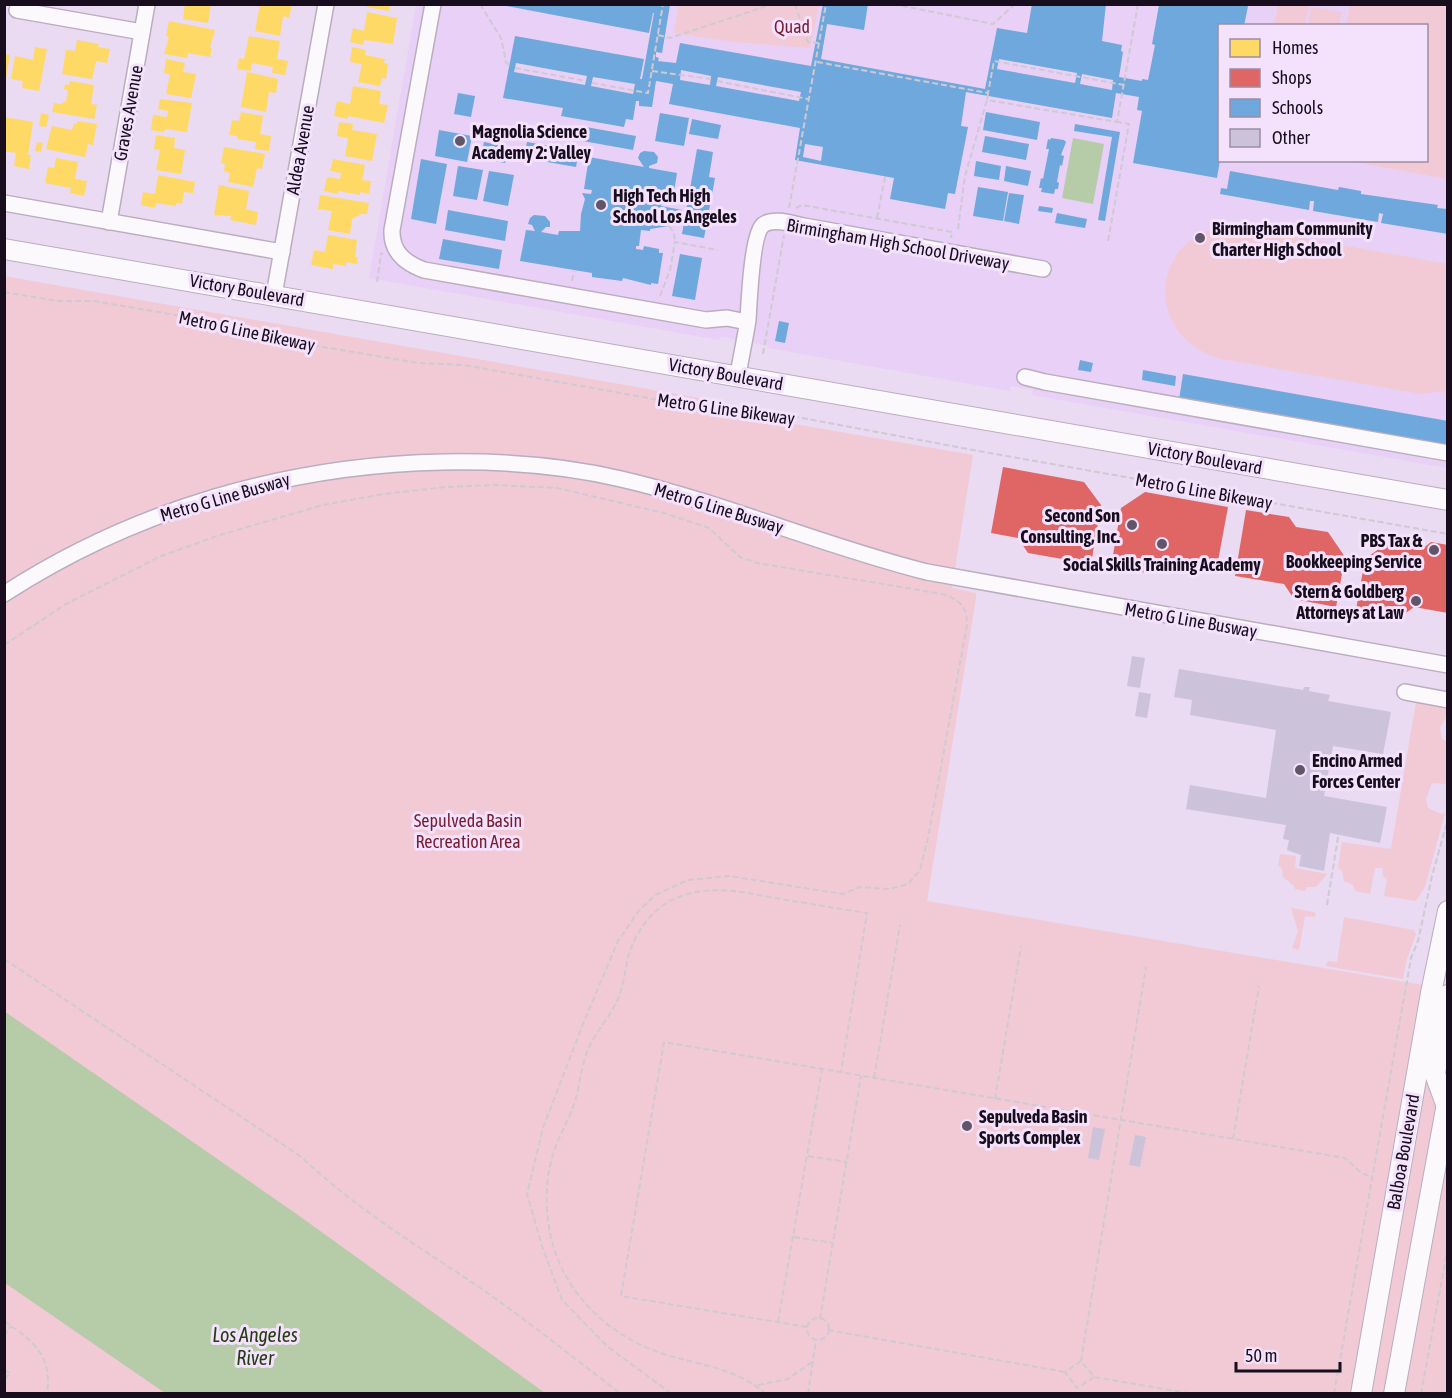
<svg xmlns="http://www.w3.org/2000/svg" width="1452" height="1398" viewBox="0 0 1452 1398" font-family="'Asap Condensed',sans-serif">
<rect width="100%" height="100%" fill="#eadaf2"/>
<path fill="#e9d0f6" fill-rule="evenodd" d="M416,5H1447V468L1032,395L1033,389L1023,388L1011,386L1010,391L768,348V346L724,337H720L719,340L369,278ZM1220,26H1426V160H1220Z"/>
<g fill="#f1cad6">
<path d="M679,5V4L819,5L810,48L735,42L674,33Z"/>
<path d="M1278,5L1309,6L1305,25H1274Z"/>
<path d="M1350,5H1447V179L1349,161L1426,160V26L1346,25Z"/>
<path d="M1311,7L1342,12L1339,25H1308Z"/>
<path d="M1236,226L1447,264V391L1421,394L1222,359C1139,338 1150,227 1236,226Z"/>
<path d="M4,276L722,402L725,415L777,421L973,455L952,588L976,593V598L927,901L1447,989V1393H5Z"/>
<path d="M1416,702L1448,708L1447,715L1440,728L1442,739L1447,742V784L1432,783L1426,799L1428,808L1441,814L1445,813L1425,887L1416,901L1384,896L1387,880L1383,876L1382,868H1375L1370,894L1355,891L1353,885L1344,881L1342,871L1338,867L1342,842L1391,849Z"/>
<path d="M1280,854L1296,856L1295,868L1327,874L1316,887H1307L1305,891L1295,889L1294,886L1283,877L1282,868L1278,865Z"/>
<path d="M1291,908L1314,912L1316,914L1314,917L1305,916L1299,950L1292,948L1298,931Z"/>
<path d="M1344,917L1414,930L1416,934L1407,959L1403,979L1325,966L1328,961L1337,962Z"/>
</g>
<g fill="#b6cba7">
<path d="M1073,138L1104,144L1093,204L1062,198Z"/>
<path d="M4,1011L298,1215L545,1393H165L5,1283Z"/>
</g>
<g fill="#ffd966">
<path d="M185,4H211L208,23L183,19Z"/>
<path d="M260,4H292L289,18L283,16L280,36L255,31Z"/>
<path d="M367,4H390L389,11L367,7Z"/>
<path d="M367,12L397,18L393,44L364,40L363,45L350,42L353,28L364,31Z"/>
<path d="M169,21L215,30L210,47L212,48L210,57L188,53L187,58L164,54L169,37L166,36Z"/>
<path d="M249,36L280,41L277,59L288,61L285,75L272,73L273,67L252,63L251,71L237,69L239,58L244,59Z"/>
<path d="M77,40L99,44L98,47L110,49L107,63L96,61L92,79L62,74L66,50L75,51Z"/>
<path d="M35,47L47,49L39,91L22,88L23,81L11,79L15,56L33,60Z"/>
<path d="M352,47L366,50L365,55L385,59L384,63L388,64L386,79L382,78L380,86L358,82L362,64L350,62Z"/>
<path d="M4,54L10,55L6,79H4Z"/>
<path d="M166,59L185,63L183,72L196,74L191,98L166,94L170,74L164,73Z"/>
<path d="M247,72L278,79L276,93L269,92L266,112L241,107Z"/>
<path d="M70,81L94,85L91,104L97,105L94,119L52,112L54,103L62,104L63,102H66L68,90L64,89L65,84L69,85Z"/>
<path d="M353,86L381,91L379,104L388,105L384,123L348,116V119L334,116L337,101L350,104Z"/>
<path d="M160,99L192,103L187,132L165,129L164,132L151,130L153,115L167,117L168,111L158,109Z"/>
<path d="M241,112L263,116L260,134L271,136L269,151L255,149L256,142L237,139V136L229,135L232,120L239,121Z"/>
<path d="M41,113L49,115L46,127L39,126Z"/>
<path d="M4,117L33,122L28,155H31L29,169L14,166L16,153L4,151Z"/>
<path d="M77,121L97,124L93,145L88,144L85,157L46,149L52,126L72,130L74,123L77,124Z"/>
<path d="M339,122L353,124L352,130L377,134L372,161L345,156L348,138L337,136Z"/>
<path d="M156,135L175,138L174,148L185,150L181,174L156,170L160,150L154,149Z"/>
<path d="M37,142L43,143L41,152L35,151Z"/>
<path d="M224,147L265,154L262,169L257,168L253,187L228,182L230,173L224,171L225,164L221,163Z"/>
<path d="M56,158L78,162L75,179L87,181L84,196L70,193L71,188L45,183L48,167L54,168Z"/>
<path d="M333,159L365,165L362,180L371,181L369,194L360,192V195L338,191V194L324,191L327,177L340,179L341,173L330,171Z"/>
<path d="M158,175L195,182L193,193L184,192L182,204L176,203V206L156,203L155,208L141,205L143,192L155,194Z"/>
<path d="M219,185L249,191L246,209L258,212L256,225L230,220L231,216L214,215Z"/>
<path d="M320,195L369,203L367,214H361L352,219L350,234L328,230L332,211L318,209Z"/>
<path d="M328,235L357,240L355,257H358L357,264L346,262V266L333,264V269L311,265L314,250L325,252Z"/>
</g>
<g fill="#e06666">
<path d="M1003,467L1084,482L1101,505L1091,564L1028,553L1018,538L991,533Z"/>
<path d="M1145,492L1228,507L1216,572L1170,564L1153,574L1111,567L1121,508Z"/>
<path d="M1246,510L1289,517L1296,527L1328,532L1345,557L1336,607L1294,599L1284,584L1235,576Z"/>
<path d="M1431,542L1448,545V613L1414,607L1399,618L1356,610L1365,559L1387,543L1422,549Z"/>
</g>
<g fill="#6fa8dc" fill-rule="evenodd">
<path d="M496,4H638L648,6V5H670L662,53L656,52V57L659,58L658,61L676,63L680,43L811,66L823,4H868L864,30L827,24L821,59L985,89L997,28L1027,33L1032,4H1106L1102,41L1122,45L1121,51L1123,52L1119,77L1142,81V79L1148,80L1155,45L1152,44L1159,5H1238L1248,6L1244,26H1220V160L1217,178L1133,163L1142,111L1137,110L1139,97L1116,93L1112,118L966,92L961,126L968,127L955,194L948,193L945,209L890,199L894,178L795,160L800,128L669,104L673,84L656,81L652,107L639,106V101H636L633,120L626,119L624,127L561,116L563,108L503,98L515,36L644,59L640,79H642L654,13H653L649,33ZM999,59L1077,73L1075,83L997,69ZM516,63L587,76L585,85L514,72ZM681,70L711,76L710,85L680,80ZM1082,74L1113,80L1112,90L1080,84ZM593,77L635,84L633,94L591,86ZM718,77L801,92L799,101L716,86ZM805,144L823,147L821,161L803,157Z"/>
<path d="M458,93L475,96L471,117L454,114Z"/>
<path d="M986,112L1040,122L1037,140L983,130Z"/>
<path d="M660,113L689,118L684,146L655,141Z"/>
<path d="M692,119L721,125L718,139L689,134Z"/>
<path d="M1075,124L1120,132L1105,221L1098,220L1112,137L1074,131Z"/>
<path d="M586,127L636,136L633,150L583,141Z"/>
<path d="M439,130L472,136L467,162L435,156Z"/>
<path d="M985,136L1029,144L1026,160L982,152Z"/>
<path d="M1051,138L1064,140L1066,142L1061,155L1064,156L1062,166L1060,165L1057,182L1059,183L1058,189H1055L1054,194L1041,192L1042,188H1039L1041,178L1043,179L1049,149H1046L1048,139L1050,140Z"/>
<path d="M484,142L508,147L505,163L481,158Z"/>
<path d="M527,142L579,151L576,167L524,158Z"/>
<path d="M697,149L713,152L709,177L715,178L704,238L682,234Z"/>
<path d="M644,151L654,152L658,157L657,163L649,166V168L677,173L672,204L662,202L661,206L682,210L679,216L669,226L650,229V231L641,230L639,246H636V249L643,250L644,246L659,249V253H663L658,284L651,283V285L623,278L622,281L592,277V273L520,261L526,230L535,231L532,225L528,224L530,218L534,215L545,216L550,222V227H546L541,232L558,235L559,231H580L581,214L585,199L582,193L591,194L592,190L584,189L589,157L644,167L638,158L640,153Z"/>
<path d="M421,159L447,164L436,224L411,219Z"/>
<path d="M976,161L1001,166L999,180L974,176Z"/>
<path d="M458,166L483,170L477,200L453,196Z"/>
<path d="M1006,166L1031,171L1028,186L1004,181Z"/>
<path d="M489,171L514,175L508,206L483,201Z"/>
<path d="M1230,171L1338,190L1339,187L1361,191V194L1438,205L1437,208L1448,209V234L1381,223L1383,214L1379,213L1378,222L1313,211L1314,201H1310L1309,210L1220,194L1221,188L1227,189Z"/>
<path d="M978,187L1008,192L1003,221L973,216Z"/>
<path d="M1009,193L1024,195L1019,224L1004,221Z"/>
<path d="M1039,206L1053,208L1052,213L1038,211Z"/>
<path d="M448,210L508,221L505,241L445,230Z"/>
<path d="M1057,213L1087,219L1085,228L1055,223Z"/>
<path d="M443,239L502,250L499,269L439,259Z"/>
<path d="M680,254L702,258L695,300L672,296Z"/>
<path d="M779,321L789,323L785,343L775,341Z"/>
<path d="M1080,360L1093,363L1091,372L1078,370Z"/>
<path d="M1143,370L1176,376L1175,386L1142,380Z"/>
<path d="M1183,374L1448,421V446L1179,400Z"/>
</g>
<g fill="#ccc2da">
<path d="M1132,656L1145,658L1140,688L1127,686Z"/>
<path d="M1179,669L1303,690L1304,687H1310L1309,691L1330,695L1328,701L1391,712L1383,754L1333,746L1324,796L1387,807L1380,843L1330,833L1324,871L1299,866L1301,855L1287,850L1289,840L1283,839L1286,825L1186,809L1190,785L1266,798L1276,730L1190,715L1192,700L1174,697Z"/>
<path d="M1139,692L1151,694L1147,718L1135,716Z"/>
<path d="M1093,1127L1105,1129L1099,1160L1088,1158Z"/>
<path d="M1135,1135L1146,1137L1140,1167L1129,1165Z"/>
</g>
<g fill="none" stroke-linecap="round" stroke-linejoin="round">
<g stroke="#b9adbf" stroke-width="18">
<g id="minor">
<path d="M433,4L392,230C391,252 405,263 424,270L706,320L727,318L747,322"/>
<path d="M17,10L142,32"/>
<path d="M4,203L282,252"/>
<path d="M109,222L147,4"/>
<path d="M274,295L326,4"/>
<path d="M738,375C741,357 745,339 748,320C749,303 752,234 763,225C773,217 793,224 804,226L1043,269"/>
<path d="M1025,377L1045,382L1448,453"/>
<path d="M4,594C135,509 288,465 443,462C503,461 563,465 621,479C725,503 823,546 927,572L1448,665"/>
<path d="M1405,692L1448,700"/>
</g>
</g>
<g stroke="#b9adbf" stroke-width="22">
<g id="major">
<path d="M4,249L1448,500"/>
<path d="M1446,1104L1435,1074L1448,995"/>
<path d="M1361,1394L1431,993L1448,911"/>
<path d="M1394,1394L1448,1098"/>
</g>
</g>
<g stroke="#cfcad1" stroke-width="2" stroke-dasharray="6 3" stroke-linecap="butt">
<path d="M480,4L501,38L506,62L509,65"/>
<path d="M795,4L808,42L819,43"/>
<path d="M893,4L993,24L1015,4"/>
<path d="M658,35L670,38L773,4"/>
<path d="M817,62L988,93L994,61L1124,85"/>
<path d="M515,68L586,81"/>
<path d="M652,71L711,79"/>
<path d="M717,81L808,99"/>
<path d="M592,83L648,93L663,4"/>
<path d="M988,94L987,100L1117,122L1138,4"/>
<path d="M789,208L826,4"/>
<path d="M796,208L802,205L952,232L951,238"/>
<path d="M877,218L885,177"/>
<path d="M669,226L674,233L675,242"/>
<path d="M958,229L965,176L987,100"/>
<path d="M1108,241L1129,124L1117,122"/>
<path d="M572,281L574,271"/>
<path d="M377,282L381,254L383,253"/>
<path d="M4,292L57,301H94L268,331L300,343L418,363L464,365L721,411L754,409L984,452L1448,534"/>
<path d="M660,296L670,270L675,242L718,250"/>
<path d="M763,354L784,235"/>
<path d="M4,645L66,604L161,556L220,535L323,505L384,494L446,487L494,485L557,488L664,513L709,528L740,557L757,563L942,594C960,600 967,606 967,625L928,838L920,870L908,884L889,889L860,887L843,894L729,876L688,880L655,895L638,912L618,941L583,1024L543,1128L527,1194L542,1246L562,1300L608,1347L672,1394"/>
<path d="M1327,905L1338,837"/>
<path d="M4,959L300,1156C352,1205 411,1242 470,1281C522,1316 571,1356 621,1394"/>
<path d="M874,1078L900,925"/>
<path d="M995,1099L1021,946"/>
<path d="M1233,1139L1259,986"/>
<path d="M808,1156L847,1162"/>
<path d="M794,1237L833,1243"/>
<circle cx="818" cy="1329" r="11"/>
<path d="M820,1319L861,1076"/>
<path d="M4,1321C34,1342 52,1354 47,1394"/>
<path d="M778,1322L822,1069"/>
<path d="M807,1327L621,1296L664,1042L1345,1158L1359,1171L1372,1178"/>
<path d="M828,1330L1065,1372"/>
<path d="M4,1336L11,1326"/>
<path d="M1081,1361L1146,967"/>
<path d="M4,1370L10,1373L4,1380"/>
<path d="M1094,1377L1077,1388L1065,1372L1081,1361L1094,1377L1194,1394"/>
<path d="M758,1385L788,1379L812,1362"/>
<path d="M766,1394C739,1370 703,1365 670,1356C629,1344 596,1321 572,1286C546,1248 540,1194 554,1151C560,1133 570,1118 575,1101C580,1084 581,1068 587,1052C595,1032 611,1016 619,997C624,984 625,970 628,957C636,931 652,907 679,897C713,883 751,894 786,900C813,904 840,909 867,913L841,1072"/>
<path d="M808,1394L816,1340"/>
<path d="M1334,1394L1411,958L1418,941L1432,876L1448,819"/>
<path d="M1421,1394L1448,1246"/>
</g>
<use href="#minor" stroke="#fcf9fd" stroke-width="15"/>
<use href="#major" stroke="#fcf9fd" stroke-width="20"/>
</g>
<g fill="#615567" stroke="#f4e2fd" stroke-width="2">
<circle cx="460" cy="141" r="6"/>
<circle cx="601" cy="205" r="6"/>
<circle cx="1200" cy="238" r="6"/>
<circle cx="1132" cy="525" r="6"/>
<circle cx="1162" cy="544" r="6"/>
<circle cx="1434" cy="550" r="6"/>
<circle cx="1416" cy="601" r="6"/>
<circle cx="1300" cy="770" r="6"/>
<circle cx="967" cy="1126" r="6"/>
</g>
<g text-anchor="middle" dominant-baseline="central" stroke-width="6" stroke-linejoin="round" paint-order="stroke">
<g font-size="18" fill="#771d2f" stroke="#f4e2fd">
<text x="792" y="26">Quad</text>
<text x="468" y="820">Sepulveda Basin<tspan x="468" dy="21">Recreation Area</tspan></text>
</g>
<g font-size="18" fill="#170d1c" stroke="#f4e2fd">
<text transform="translate(128 113) rotate(-80)">Graves Avenue</text>
<text transform="translate(300 150) rotate(-80)">Aldea Avenue</text>
<text transform="translate(898 244) rotate(10)">Birmingham High School Driveway</text>
<text transform="translate(247 290) rotate(10)">Victory Boulevard</text>
<text transform="translate(247 331) rotate(12)">Metro G Line Bikeway</text>
<text transform="translate(726 374) rotate(10)">Victory Boulevard</text>
<text transform="translate(726 409) rotate(8)">Metro G Line Bikeway</text>
<text transform="translate(1205 458) rotate(10)">Victory Boulevard</text>
<text transform="translate(1204 491) rotate(10)">Metro G Line Bikeway</text>
<text transform="translate(225 497) rotate(-16)">Metro G Line Busway</text>
<text transform="translate(719 508) rotate(17)">Metro G Line Busway</text>
<text transform="translate(1191 620) rotate(10)">Metro G Line Busway</text>
<text transform="translate(1403 1152) rotate(-80)">Balboa Boulevard</text>
</g>
<g font-size="18" font-weight="bold" fill="#170d1c" stroke="#f4e2fd" text-anchor="start">
<text x="472" y="131">Magnolia Science<tspan x="472" dy="21">Academy 2: Valley</tspan></text>
<text x="613" y="195">High Tech High<tspan x="613" dy="21">School Los Angeles</tspan></text>
<text x="1212" y="228">Birmingham Community<tspan x="1212" dy="21">Charter High School</tspan></text>
<text x="1120" y="515" text-anchor="end">Second Son<tspan x="1120" dy="21">Consulting, Inc.</tspan></text>
<text x="1422" y="540" text-anchor="end">PBS Tax &amp;<tspan x="1422" dy="21">Bookkeeping Service</tspan></text>
<text x="1162" y="564" text-anchor="middle">Social Skills Training Academy</text>
<text x="1404" y="591" text-anchor="end">Stern &amp; Goldberg<tspan x="1404" dy="21">Attorneys at Law</tspan></text>
<text x="1312" y="760">Encino Armed<tspan x="1312" dy="21">Forces Center</tspan></text>
<text x="979" y="1116">Sepulveda Basin<tspan x="979" dy="21">Sports Complex</tspan></text>
</g>
<g font-size="20" font-style="italic" fill="#253d12" stroke="#f4e2fd">
<text x="255" y="1334">Los Angeles<tspan x="255" dy="23">River</tspan></text>
</g>
</g>
<rect width="1452" height="1398" fill="none" stroke="#170d1c" stroke-width="12"/>
<rect x="1218" y="24" width="210" height="138" fill="#f4e2fd" stroke="#9c8da3" stroke-width="1.5"/>
<rect x="1230" y="39" width="30" height="18" fill="#ffd966" stroke="#9c8da3" stroke-width="1.5"/>
<text x="1272" y="54" font-size="18" fill="#170d1c">Homes</text>
<rect x="1230" y="69" width="30" height="18" fill="#e06666" stroke="#9c8da3" stroke-width="1.5"/>
<text x="1272" y="84" font-size="18" fill="#170d1c">Shops</text>
<rect x="1230" y="99" width="30" height="18" fill="#6fa8dc" stroke="#9c8da3" stroke-width="1.5"/>
<text x="1272" y="114" font-size="18" fill="#170d1c">Schools</text>
<rect x="1230" y="129" width="30" height="18" fill="#ccc2da" stroke="#9c8da3" stroke-width="1.5"/>
<text x="1272" y="144" font-size="18" fill="#170d1c">Other</text>
<path d="M1236 1362v9h104v-9" fill="none" stroke="#170d1c" stroke-width="3"/>
<text x="1245" y="1362" font-size="18" fill="#170d1c" stroke="#f4e2fd" stroke-width="4.5" paint-order="stroke">50 m</text>
</svg>
